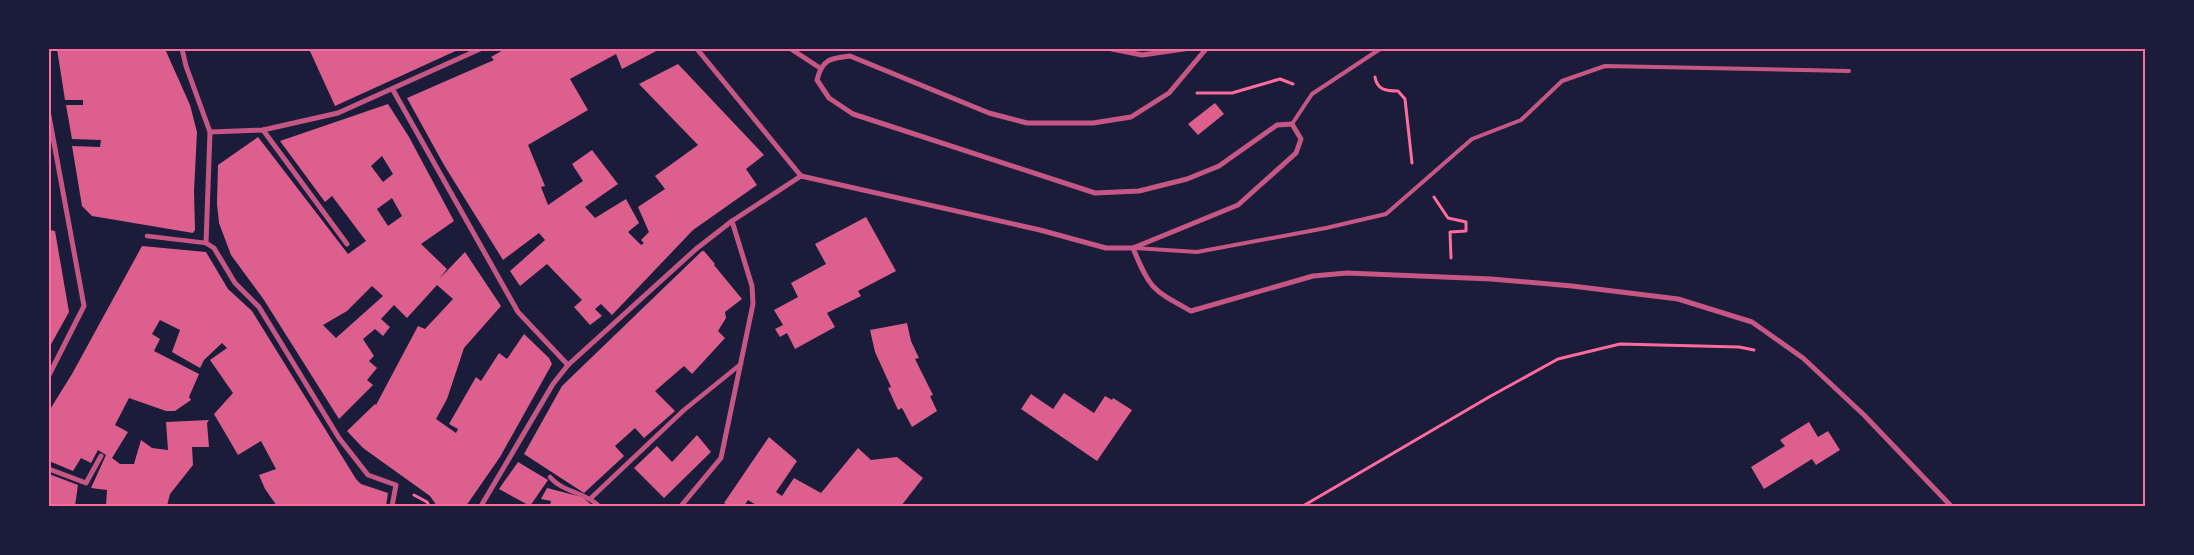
<svg xmlns="http://www.w3.org/2000/svg" width="2194" height="555" viewBox="0 0 2194 555" font-family="'Titillium Web',sans-serif">
<rect width="100%" height="100%" fill="#1b1b3a"/>
<g fill="#dd5f8e" fill-rule="evenodd">
<path d="M57,49H165L190,105L197,132L194,191L195,230L193,233L92,216L82,206L72,146L100,147L101,140L72,139L66,105H83V100H65Z"/>
<path d="M309,49H460L335,106Z"/>
<path d="M505,49H660L622,69L616,54L570,79L588,110L528,145L545,186L541,187L548,205L583,181L572,164L592,150L618,184L585,207L595,218L626,199L639,223L628,232L641,245L644,243L641,240L649,232L638,207L665,189L655,176L698,145L639,84L678,64L764,155L746,169L757,185L693,230L612,315L601,304L595,309L602,316L590,325L574,307L582,300L547,264L520,286L510,271L545,240L539,233L503,260L444,165L407,98L494,60L491,57Z"/>
<path d="M1215,103L1224,114L1198,135L1188,124Z"/>
<path d="M388,104L409,137L454,221L421,244L447,269L439,279L465,252L501,306L464,348L447,399L436,419L456,433L458,429L449,424L476,377L481,381L499,353L507,359L524,334L549,358L552,364L500,457L466,506H437L430,496L363,448L347,431L375,404L376,405L418,326L425,329L453,299L437,285L407,318L394,305L381,319L390,327L383,336L375,329L363,339L374,356L369,361L377,368L367,380L373,385L339,419L264,300L231,255L219,223L217,204L218,165L258,137L348,254L366,241L332,196L325,202L280,141ZM382,156L393,174L383,182L371,166ZM392,198L402,216L388,226L377,209ZM372,286L383,296L336,338L323,325L347,311Z"/>
<path d="M866,217L896,271L858,291L861,296L827,313L835,327L795,349L787,333L780,337L775,329L783,325L774,310L798,297L791,283L826,264L815,244Z"/>
<path d="M49,230L55,231L69,312L49,348Z"/>
<path d="M142,246L206,252L228,289L252,311L356,479L361,484L388,493L386,506H277L265,489L259,475L276,469L261,441L238,455L214,414L233,393L210,360L227,348L222,343L204,360L200,368L172,352L180,330L160,320L152,334L160,339L154,351L199,374L189,397L191,400L175,411H166L129,398L115,425L128,432L112,458L120,464H134L141,440L152,448L168,450L166,422L209,420L207,423L209,447H192L193,465L170,494L167,506H106L107,490L91,488L106,455L98,450L91,463L81,458L73,471L49,461V411L72,374Z"/>
<path d="M702,251H704L715,264L714,265L742,299L725,312L726,318L718,331L725,338L692,374L684,366L655,391L675,411L644,438L635,428L615,446L624,456L584,493L524,454L562,386Z"/>
<path d="M907,323L911,341L919,358L915,359L933,395L930,396L937,411L912,427L902,408L898,410L888,388L891,387L875,352L870,330Z"/>
<path d="M1064,393L1094,413L1105,396L1112,400L1113,398L1132,410L1097,461L1021,409L1031,394L1053,409Z"/>
<path d="M1809,422L1818,437L1828,431L1840,450L1816,465L1812,459L1764,489L1751,467L1785,446L1780,440Z"/>
<path d="M697,435L711,452L664,498L634,468L657,446L672,462Z"/>
<path d="M769,437L797,461L776,492L782,496L794,478L821,493L858,448L871,460L897,457L923,478L901,506H758L748,500L744,506H729L724,503Z"/>
<path d="M518,462L548,480L530,506L499,489Z"/>
<path d="M49,474L78,485L75,506H49Z"/>
<path d="M547,488L582,497L593,506H550L551,501L541,499Z"/>
</g>
<g fill="none" stroke-linecap="round" stroke-linejoin="round">
<g stroke="#ff6b9d" stroke-width="3">
<path d="M1375,77C1377,90 1386,91 1398,91L1405,99L1412,163"/>
<path d="M1197,93H1232L1280,79L1293,84"/>
<path d="M1434,197L1448,218L1466,222V231L1450,232L1451,258"/>
<path d="M414,495L427,502L429,506"/>
<path d="M1303,506L1489,397L1558,359L1620,344L1739,347L1754,350"/>
</g>
<g stroke="#c65784" stroke-width="4">
<path d="M1292,124L1312,94L1380,49"/>
<path d="M1135,248L1197,252L1326,228L1386,214L1472,139L1521,120L1562,81L1605,66L1849,71"/>
</g>
<g stroke="#c65784" stroke-width="4.5">
<path d="M147,236L206,243"/>
<path d="M550,477C562,492 585,492 599,506"/>
<path d="M591,498L684,410L741,364"/>
</g>
<g stroke="#c65784" stroke-width="5">
<path d="M182,49L186,66L210,132L206,243L214,248L235,283L259,307L339,438L368,475L396,485L392,506"/>
<path d="M697,49L801,176"/>
<path d="M791,49L820,68"/>
<path d="M1112,49L1142,55L1184,49"/>
<path d="M393,90L518,312L568,365"/>
<path d="M49,116L84,306L49,375"/>
<path d="M263,130L347,244"/>
<path d="M210,132L263,130L338,113L480,49"/>
<path d="M801,176L1040,230L1106,248H1133L1238,205L1296,153L1301,139L1292,124L1277,125L1219,166L1187,179L1139,191L1095,193L853,114L829,98L817,80C822,59 831,58 850,56L989,113L1027,123H1093L1131,117L1169,93L1206,49"/>
<path d="M1133,248C1150,290 1153,290 1191,311L1313,276L1347,273L1491,279L1572,286L1678,299L1752,322L1803,358L1864,415L1951,506"/>
<path d="M49,469L86,483L101,456"/>
<path d="M481,506L553,384L568,365L696,249L732,221"/>
<path d="M681,506L721,458L753,304L752,286L732,221L801,176"/>
</g>
</g>
<rect width="2194" height="555" fill="none" stroke="#1b1b3a" stroke-width="100"/>
<rect x="50" y="50" width="2094" height="455" fill="none" stroke="#ff6b9d" stroke-width="2"/>
</svg>
